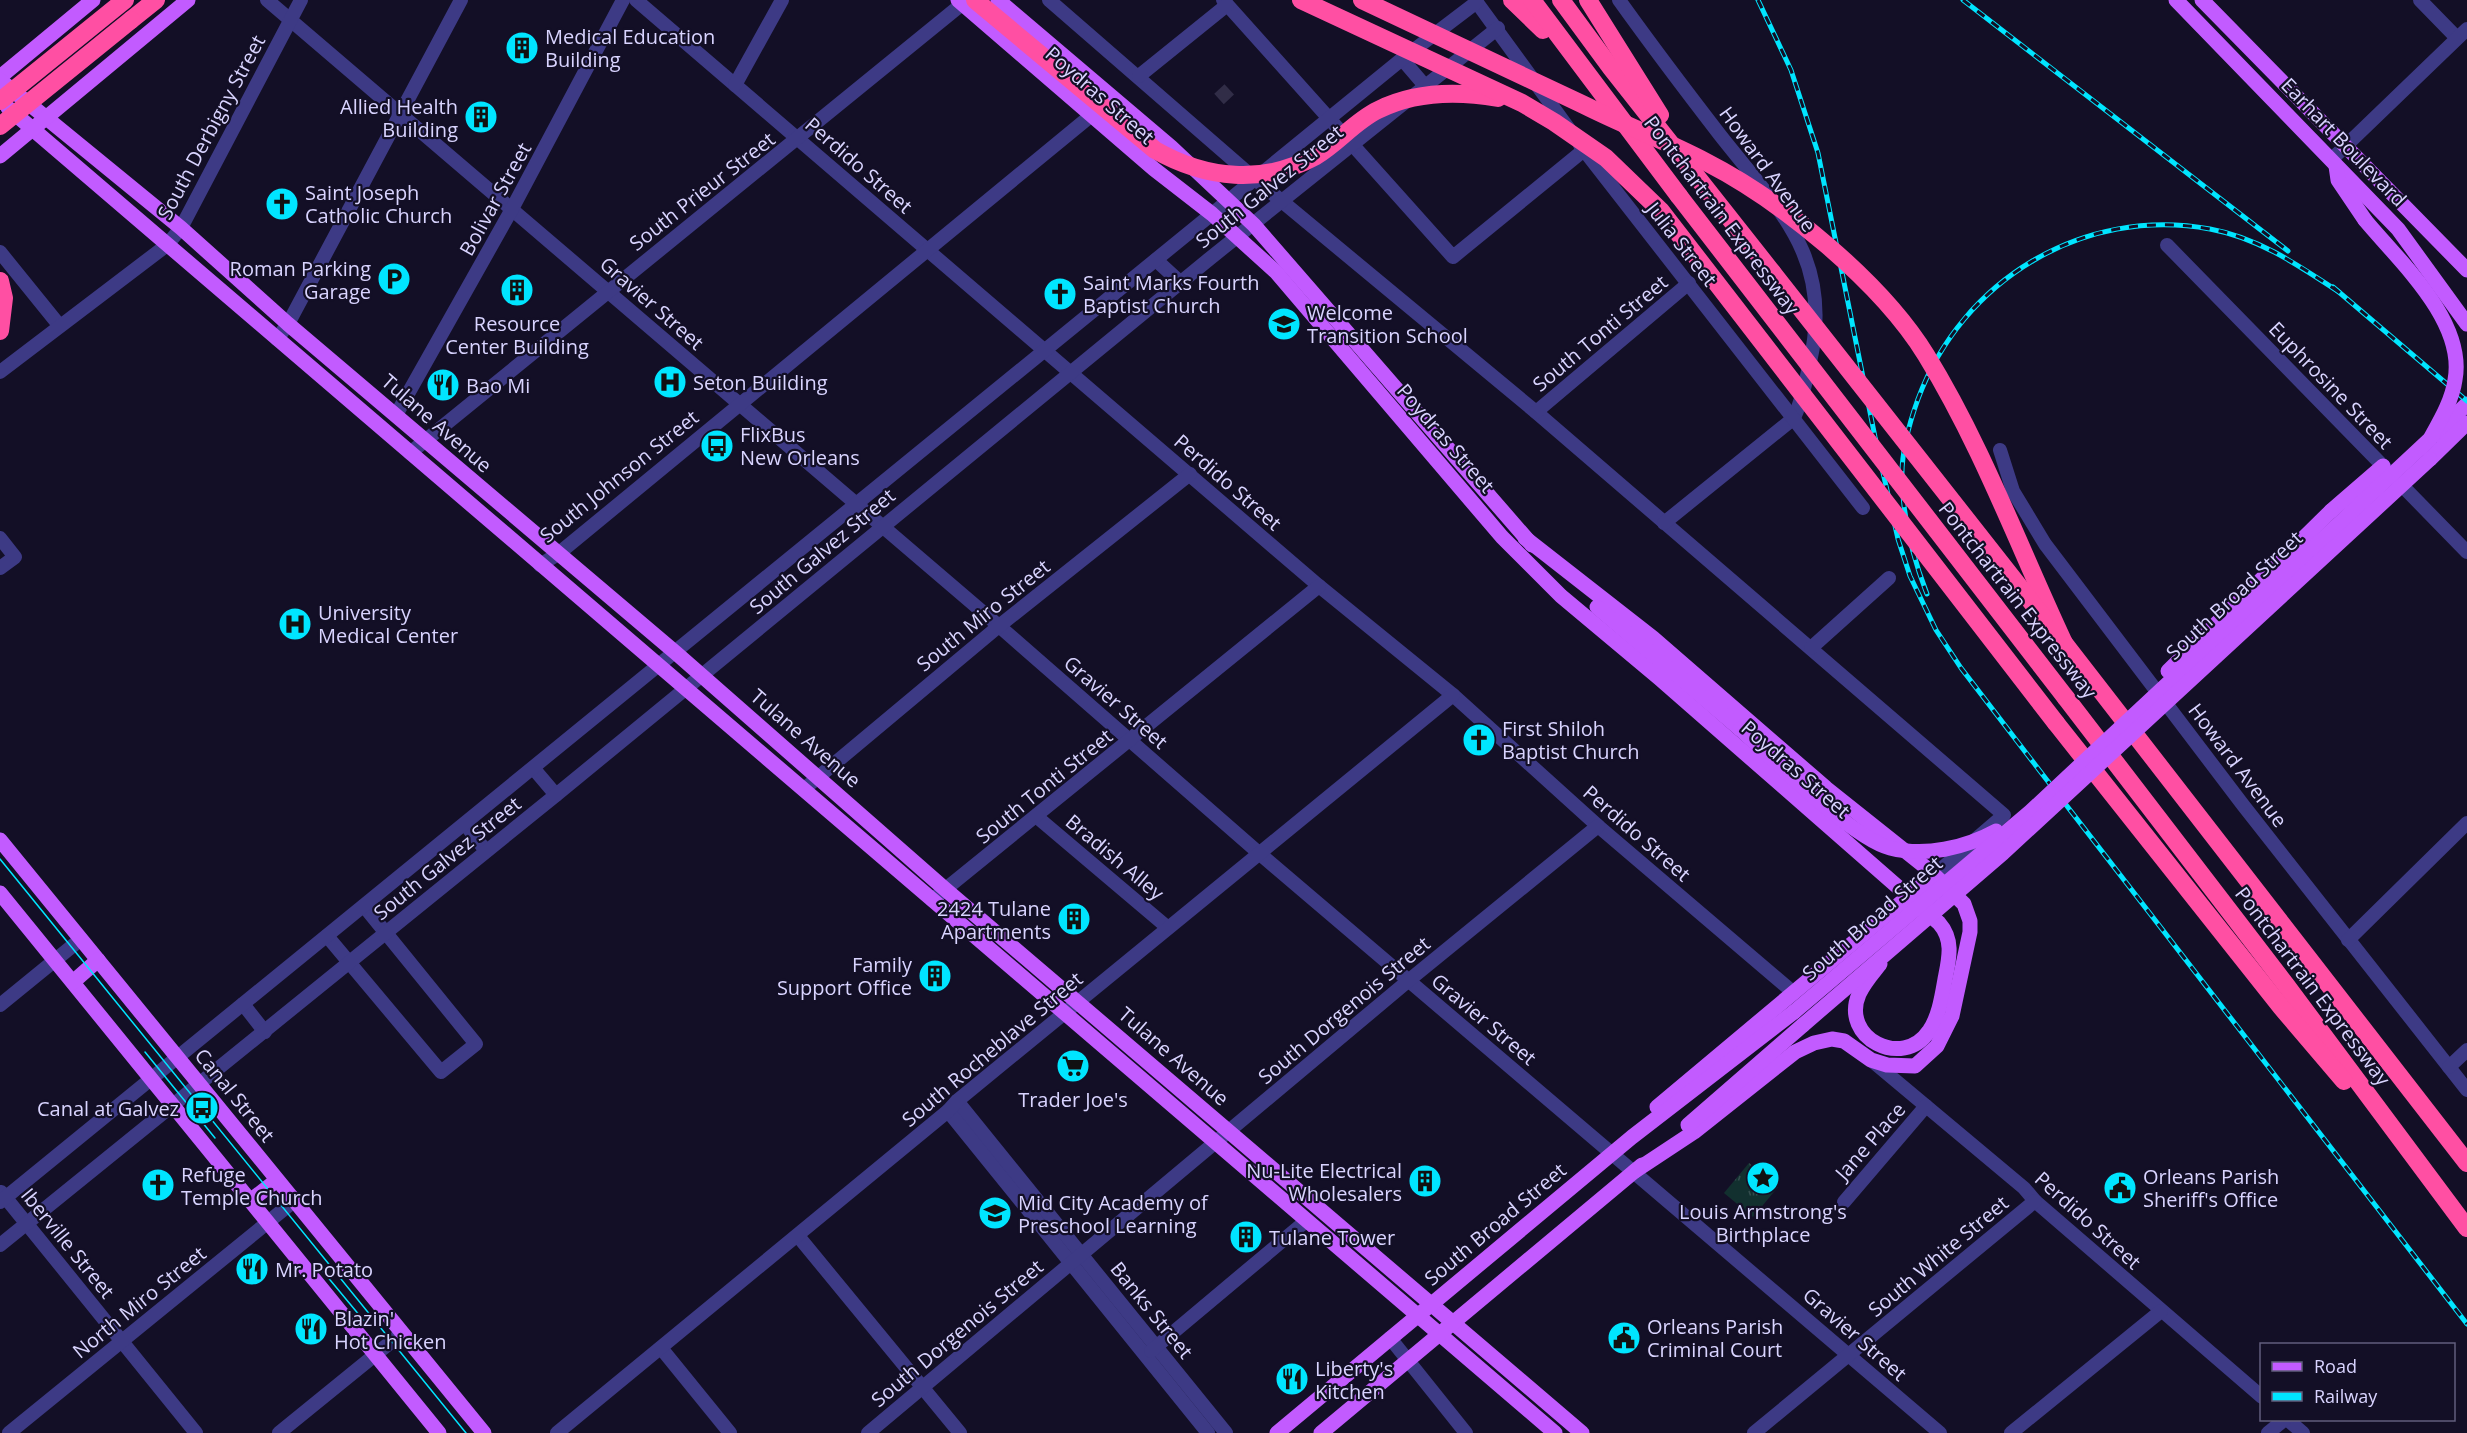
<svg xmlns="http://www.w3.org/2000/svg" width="2467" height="1433" viewBox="0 0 2467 1433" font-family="'Open Sans',sans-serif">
<defs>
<pattern id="grass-tufts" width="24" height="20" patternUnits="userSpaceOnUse" patternTransform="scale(1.5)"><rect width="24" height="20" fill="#12302f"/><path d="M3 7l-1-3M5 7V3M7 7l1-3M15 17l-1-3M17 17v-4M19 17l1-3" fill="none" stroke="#344d4e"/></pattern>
</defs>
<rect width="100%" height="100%" fill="#130f26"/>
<path fill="url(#grass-tufts)" d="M1749,1163L1778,1187L1753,1217L1724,1193Z"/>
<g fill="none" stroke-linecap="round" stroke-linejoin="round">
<path stroke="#312d47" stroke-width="14" stroke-dasharray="14 7" stroke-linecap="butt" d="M1219,99L1233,86"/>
<g stroke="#3d3a85" stroke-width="14">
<path d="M267,0L999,626L1260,854L1940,1433"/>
<path d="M636,0L1319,586L1453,695L1598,826L1794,993"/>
<path d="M1049,0L1255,179L1536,412L2004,815L1934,875"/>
<path d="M1223,0L1453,257L1584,150"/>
<path d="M1475,0L1569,129"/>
<path d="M1619,0C1652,46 1686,91 1720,135C1779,210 1834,258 1810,362C1806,381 1802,400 1794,418L1664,523"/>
<path d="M2420,0L2457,38"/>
<path d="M1402,59L1426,87"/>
<path d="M1139,76L1227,5"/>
<path d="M735,85L782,0"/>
<path d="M1580,145L1863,508"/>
<path d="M2332,159L2467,29"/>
<path d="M2167,245L2467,552"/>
<path d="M0,252L59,325"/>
<path d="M1156,260L1181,283"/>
<path d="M277,339L288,324L461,0"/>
<path d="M0,372L167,245L181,228L301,0"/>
<path d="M1536,412L1689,283"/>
<path d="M396,415L512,209L623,0"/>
<path d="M2000,450L2013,491L2045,544L2243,805L2467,1090"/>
<path d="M410,453L962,4"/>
<path d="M0,538L15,557L0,568"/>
<path d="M540,565L558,554L1099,109"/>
<path d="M1811,648L1889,578"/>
<path d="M534,769L556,795"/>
<path d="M804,789L999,626L1190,474"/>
<path d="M1037,817L1167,927"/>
<path d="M465,824L486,851"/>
<path d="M932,900L1319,586"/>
<path d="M327,936L441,1072L476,1044L364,906"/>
<path d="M2348,940L2467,823"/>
<path d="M243,1004L265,1032"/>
<path d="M0,1005L81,939"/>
<path d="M1871,1060L2024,1188L2035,1201L2262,1397"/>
<path d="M2449,1067L2467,1050"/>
<path d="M957,1101L1226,1433"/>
<path d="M948,1111L1208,1433"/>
<path d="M1,1192L196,1433"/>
<path d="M0,1202L1402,59L1477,2"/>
<path d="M1844,1202L1926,1106"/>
<path d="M798,1236L960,1433"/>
<path d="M0,1245L556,795L1208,260L1498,28"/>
<path d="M1390,1338L1466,1433"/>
<path d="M661,1348L730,1433"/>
<path d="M1151,1351L1306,1221"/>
<path d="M2288,1420L2303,1433"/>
<path d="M9,1433L294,1201"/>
<path d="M279,1433L402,1333"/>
<path d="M557,1433L948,1111L957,1101L1453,695"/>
<path d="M868,1433L1408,981L1598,826"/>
<path d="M1754,1433L2035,1201"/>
<path d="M2011,1433L2161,1311"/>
<path d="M2268,1433L2284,1420"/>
</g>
<g stroke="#c25bff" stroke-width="15">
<path d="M958,0L1154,169L1212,214L1276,272L1502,537L1561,596L1659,678L1939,923C1954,940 1949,959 1945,979C1942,996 1939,1017 1929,1031C1903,1070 1840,1038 1859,994C1864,983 1872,974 1880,964"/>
<path d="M998,0L1171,147L1254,225L1532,545"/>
<path d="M2176,0L2398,229L2467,324"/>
<path d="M2202,0L2467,270"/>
<path d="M0,77L93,0"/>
<path d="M0,80L181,228L288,324L676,653L946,890L1582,1433"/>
<path d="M8,108L1555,1433"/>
<path d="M0,156L188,0"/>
<path d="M2336,166L2338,180L2365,220"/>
<path d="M2435,435L2467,404"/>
<path d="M2430,459L2467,423"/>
<path d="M2331,511L2383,466"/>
<path d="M1525,538L1653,638L1826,788L1929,870L1964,904L1970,921V932L1952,1016L1937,1046L1915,1066L1887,1065L1871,1060L1844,1041L1832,1039L1814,1043L1795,1052L1694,1132L1635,1171"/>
<path d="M1597,607L1740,729"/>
<path d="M0,840L484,1433"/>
<path d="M0,893L439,1433"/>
<path d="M73,982L98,960"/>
<path d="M1657,1107L1934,875"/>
<path d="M1688,1125L1803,1025"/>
<path d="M250,1201L277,1180"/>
<path d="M1277,1433L1632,1137L1794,1012"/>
<path d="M1321,1433L1642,1165"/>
</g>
<g stroke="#ff4fa3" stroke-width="18">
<path d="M1512,0L1543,30"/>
<path d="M1532,0L1679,196"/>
<path d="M1561,0L1611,68L1772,272"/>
<path d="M1588,0L1660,115"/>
<path d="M131,20L156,0"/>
<path d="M0,281L4,298L0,331"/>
<path d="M2064,643L2467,1163"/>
<path d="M2066,698L2286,985L2467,1228"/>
<path d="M2056,723L2281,1007L2344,1081"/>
</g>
<g stroke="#00e5ff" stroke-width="1.5">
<path d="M0,859L466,1433"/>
<path d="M145,1052L215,1138"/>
<path d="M321,1269L365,1322"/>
</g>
<g stroke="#00e5ff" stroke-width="5">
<g id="rail">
<path d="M1758,0L1791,70L1818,153L1875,437L1898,539L1910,576L1936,630L1961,668L2043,775L2467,1324"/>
<path d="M1963,0L2288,251"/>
<path d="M2333,287L2467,401"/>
<path d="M1927,594C1913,558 1903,518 1902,479C1901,453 1909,424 1918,399C1962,280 2083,206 2210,229C2259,238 2298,265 2339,292"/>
</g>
</g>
<use href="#rail" stroke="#130f26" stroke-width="3" stroke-dasharray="9" stroke-linecap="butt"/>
<g stroke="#c25bff" stroke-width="15">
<path d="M2168,671L2331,511"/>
<path d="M1740,729C1772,758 1853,839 1890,848C1925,857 1965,848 1996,831"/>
<path d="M1794,1012L2030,812L2430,439C2440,421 2452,401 2455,380C2466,321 2399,261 2365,220"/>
<path d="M1803,1025L2003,853L2430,459"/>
</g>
<g stroke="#ff4fa3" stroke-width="18">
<path d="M975,0L1155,150C1206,179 1263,185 1316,156C1338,143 1355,121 1378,110C1416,91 1458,91 1498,98"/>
<path d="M1301,0L1522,103L1554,122L1606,158L1661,211L2056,723"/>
<path d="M1362,0C1436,35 1510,70 1584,105C1624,125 1666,141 1706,162C1782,201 1881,282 1926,355C1982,446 2019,547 2064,643"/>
<path d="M0,101L125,0"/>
<path d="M0,126L131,20"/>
<path d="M1679,196L2066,698"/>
<path d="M1772,272L2044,618"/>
</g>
</g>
<defs>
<g id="building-disc" transform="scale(1.725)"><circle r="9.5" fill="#00e5ff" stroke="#130f26"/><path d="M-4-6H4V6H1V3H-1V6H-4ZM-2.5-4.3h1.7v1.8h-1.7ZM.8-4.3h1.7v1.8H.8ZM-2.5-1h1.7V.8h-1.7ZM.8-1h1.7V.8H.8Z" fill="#111"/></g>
<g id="church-disc" transform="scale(1.725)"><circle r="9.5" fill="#00e5ff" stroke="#130f26"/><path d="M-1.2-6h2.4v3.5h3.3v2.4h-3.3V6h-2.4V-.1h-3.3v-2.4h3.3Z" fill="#111"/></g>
<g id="parking-disc" transform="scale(1.725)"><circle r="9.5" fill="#00e5ff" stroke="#130f26"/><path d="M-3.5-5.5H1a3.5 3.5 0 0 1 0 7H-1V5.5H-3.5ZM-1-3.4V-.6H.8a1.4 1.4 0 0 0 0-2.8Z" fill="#111"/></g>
<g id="school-disc" transform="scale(1.725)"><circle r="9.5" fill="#00e5ff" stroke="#130f26"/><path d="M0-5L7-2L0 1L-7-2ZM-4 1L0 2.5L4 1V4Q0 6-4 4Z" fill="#111"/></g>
<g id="hospital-disc" transform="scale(1.725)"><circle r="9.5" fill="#00e5ff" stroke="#130f26"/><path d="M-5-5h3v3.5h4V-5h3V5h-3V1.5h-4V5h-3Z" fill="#111"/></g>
<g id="restaurant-disc" transform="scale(1.725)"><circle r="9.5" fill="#00e5ff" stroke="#130f26"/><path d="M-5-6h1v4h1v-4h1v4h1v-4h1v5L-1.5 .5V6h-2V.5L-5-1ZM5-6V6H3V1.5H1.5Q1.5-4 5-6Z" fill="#111"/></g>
<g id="bus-disc" transform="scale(1.725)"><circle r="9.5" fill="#00e5ff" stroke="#130f26"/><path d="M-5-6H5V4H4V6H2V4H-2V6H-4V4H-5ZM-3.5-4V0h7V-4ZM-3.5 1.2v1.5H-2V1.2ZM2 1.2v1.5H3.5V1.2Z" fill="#111"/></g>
<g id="supermarket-disc" transform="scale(1.725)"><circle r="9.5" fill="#00e5ff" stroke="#130f26"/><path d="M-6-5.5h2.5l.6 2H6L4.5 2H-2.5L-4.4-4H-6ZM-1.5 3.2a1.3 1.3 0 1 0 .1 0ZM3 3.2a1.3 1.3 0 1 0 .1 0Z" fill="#111"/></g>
<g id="sight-disc" transform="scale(1.725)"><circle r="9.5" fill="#00e5ff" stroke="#130f26"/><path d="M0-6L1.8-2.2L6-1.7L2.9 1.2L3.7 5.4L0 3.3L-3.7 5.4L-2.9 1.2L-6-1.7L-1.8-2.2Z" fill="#111"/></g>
<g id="civic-disc" transform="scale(1.725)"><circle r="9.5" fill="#00e5ff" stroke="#130f26"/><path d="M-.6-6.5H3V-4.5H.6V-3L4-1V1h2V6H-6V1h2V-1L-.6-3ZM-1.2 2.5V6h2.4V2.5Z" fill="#111"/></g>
</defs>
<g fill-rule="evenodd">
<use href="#building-disc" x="522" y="48"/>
<use href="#building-disc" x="481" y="117"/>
<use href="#church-disc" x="282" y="204"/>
<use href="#parking-disc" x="394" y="279"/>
<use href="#building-disc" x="517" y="290"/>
<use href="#church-disc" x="1060" y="294"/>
<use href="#school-disc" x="1284" y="324"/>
<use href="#hospital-disc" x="670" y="382"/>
<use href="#restaurant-disc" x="443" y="385"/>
<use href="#bus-disc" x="717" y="446"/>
<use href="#hospital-disc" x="295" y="624"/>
<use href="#church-disc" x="1479" y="740"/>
<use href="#building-disc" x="1074" y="919"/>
<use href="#building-disc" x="935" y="976"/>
<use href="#supermarket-disc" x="1073" y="1066"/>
<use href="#bus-disc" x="202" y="1108"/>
<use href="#sight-disc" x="1763" y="1178"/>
<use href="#building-disc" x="1425" y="1181"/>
<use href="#church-disc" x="158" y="1185"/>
<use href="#civic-disc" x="2120" y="1188"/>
<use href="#school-disc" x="995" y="1213"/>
<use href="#building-disc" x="1246" y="1237"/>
<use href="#restaurant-disc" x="252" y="1269"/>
<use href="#restaurant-disc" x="311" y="1329"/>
<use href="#civic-disc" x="1624" y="1338"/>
<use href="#restaurant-disc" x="1292" y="1379"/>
</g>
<g text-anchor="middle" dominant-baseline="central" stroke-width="4.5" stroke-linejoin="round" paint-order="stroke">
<g font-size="20" fill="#d9d4ff" stroke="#130f26" text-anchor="start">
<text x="545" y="36">Medical Education<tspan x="545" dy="23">Building</tspan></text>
<text x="458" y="106" text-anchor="end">Allied Health<tspan x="458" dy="23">Building</tspan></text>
<text x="305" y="192">Saint Joseph<tspan x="305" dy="23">Catholic Church</tspan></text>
<text x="371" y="268" text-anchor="end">Roman Parking<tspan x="371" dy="23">Garage</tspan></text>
<text x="1083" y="282">Saint Marks Fourth<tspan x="1083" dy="23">Baptist Church</tspan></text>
<text x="1307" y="312">Welcome<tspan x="1307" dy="23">Transition School</tspan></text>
<text x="517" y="323" text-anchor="middle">Resource<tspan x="517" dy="23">Center Building</tspan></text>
<text x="693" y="382">Seton Building</text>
<text x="466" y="385">Bao Mi</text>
<text x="740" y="434">FlixBus<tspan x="740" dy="23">New Orleans</tspan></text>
<text x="318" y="612">University<tspan x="318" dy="23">Medical Center</tspan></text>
<text x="1502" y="728">First Shiloh<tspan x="1502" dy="23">Baptist Church</tspan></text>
<text x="1051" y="908" text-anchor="end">2424 Tulane<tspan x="1051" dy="23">Apartments</tspan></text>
<text x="912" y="964" text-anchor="end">Family<tspan x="912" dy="23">Support Office</tspan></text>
<text x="1073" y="1099" text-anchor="middle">Trader Joe's</text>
<text x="179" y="1108" text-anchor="end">Canal at Galvez</text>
<text x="1402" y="1170" text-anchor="end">Nu-Lite Electrical<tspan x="1402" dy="23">Wholesalers</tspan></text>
<text x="181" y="1174">Refuge<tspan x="181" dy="23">Temple Church</tspan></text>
<text x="2143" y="1176">Orleans Parish<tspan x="2143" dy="23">Sheriff's Office</tspan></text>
<text x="1018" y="1202">Mid City Academy of<tspan x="1018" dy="23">Preschool Learning</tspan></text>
<text x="1763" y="1211" text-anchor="middle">Louis Armstrong's<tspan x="1763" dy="23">Birthplace</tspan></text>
<text x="1269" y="1237">Tulane Tower</text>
<text x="275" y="1269">Mr. Potato</text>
<text x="334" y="1318">Blazin'<tspan x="334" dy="23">Hot Chicken</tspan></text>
<text x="1647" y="1326">Orleans Parish<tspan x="1647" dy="23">Criminal Court</tspan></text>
<text x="1315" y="1368">Liberty's<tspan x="1315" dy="23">Kitchen</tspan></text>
</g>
<g font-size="20" fill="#d9d4ff" stroke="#130f26">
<text transform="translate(1100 95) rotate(41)">Poydras Street</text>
<text transform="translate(211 127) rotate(-62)">South Derbigny Street</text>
<text transform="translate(2344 142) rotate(46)">Earhart Boulevard</text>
<text transform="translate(859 165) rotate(41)">Perdido Street</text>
<text transform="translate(1768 169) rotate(54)">Howard Avenue</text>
<text transform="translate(1269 186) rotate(-39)">South Galvez Street</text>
<text transform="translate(702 191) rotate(-38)">South Prieur Street</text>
<text transform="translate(495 199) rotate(-61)">Bolivar Street</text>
<text transform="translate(1722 215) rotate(53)">Pontchartrain Expressway</text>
<text transform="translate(1682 244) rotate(52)">Julia Street</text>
<text transform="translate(652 303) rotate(41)">Gravier Street</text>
<text transform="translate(1600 333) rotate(-40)">South Tonti Street</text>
<text transform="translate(2331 385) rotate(46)">Euphrosine Street</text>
<text transform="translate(437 423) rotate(41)">Tulane Avenue</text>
<text transform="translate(1446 438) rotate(49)">Poydras Street</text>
<text transform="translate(619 476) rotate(-39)">South Johnson Street</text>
<text transform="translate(1228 482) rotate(41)">Perdido Street</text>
<text transform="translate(822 551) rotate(-40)">South Galvez Street</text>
<text transform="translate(2234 595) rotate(-43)">South Broad Street</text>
<text transform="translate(2018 600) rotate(52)">Pontchartrain Expressway</text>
<text transform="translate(983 615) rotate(-39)">South Miro Street</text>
<text transform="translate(1116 702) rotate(41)">Gravier Street</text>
<text transform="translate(806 738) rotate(41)">Tulane Avenue</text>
<text transform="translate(2238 765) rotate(53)">Howard Avenue</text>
<text transform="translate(1796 769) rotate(41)">Poydras Street</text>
<text transform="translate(1044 786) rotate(-39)">South Tonti Street</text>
<text transform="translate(1637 833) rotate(41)">Perdido Street</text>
<text transform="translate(1115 857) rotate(40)">Bradish Alley</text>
<text transform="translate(447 858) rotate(-39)">South Galvez Street</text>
<text transform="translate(1872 918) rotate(-41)">South Broad Street</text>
<text transform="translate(2313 986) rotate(53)">Pontchartrain Expressway</text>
<text transform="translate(1344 1010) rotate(-40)">South Dorgenois Street</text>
<text transform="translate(1484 1019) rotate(40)">Gravier Street</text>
<text transform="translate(992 1049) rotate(-40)">South Rocheblave Street</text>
<text transform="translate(1174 1056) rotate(41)">Tulane Avenue</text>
<text transform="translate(235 1095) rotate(51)">Canal Street</text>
<text transform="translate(1870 1141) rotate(-49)">Jane Place</text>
<text transform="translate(2088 1220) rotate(42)">Perdido Street</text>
<text transform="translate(1495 1224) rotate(-40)">South Broad Street</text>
<text transform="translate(68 1243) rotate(51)">Iberville Street</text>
<text transform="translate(1938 1256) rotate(-40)">South White Street</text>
<text transform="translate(139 1302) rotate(-39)">North Miro Street</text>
<text transform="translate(1152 1310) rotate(51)">Banks Street</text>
<text transform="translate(957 1333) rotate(-40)">South Dorgenois Street</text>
<text transform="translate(1855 1334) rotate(41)">Gravier Street</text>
</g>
</g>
<rect x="2260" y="1343" width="195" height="78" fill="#130f26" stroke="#625e7d" stroke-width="1.5"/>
<rect x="2272" y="1362" width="30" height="9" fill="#c25bff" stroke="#625e7d" stroke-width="1.5"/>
<text x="2314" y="1373" font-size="18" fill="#d9d4ff">Road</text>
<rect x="2272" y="1392" width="30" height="9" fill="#00e5ff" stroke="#625e7d" stroke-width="1.5"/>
<text x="2314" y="1403" font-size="18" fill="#d9d4ff">Railway</text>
</svg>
